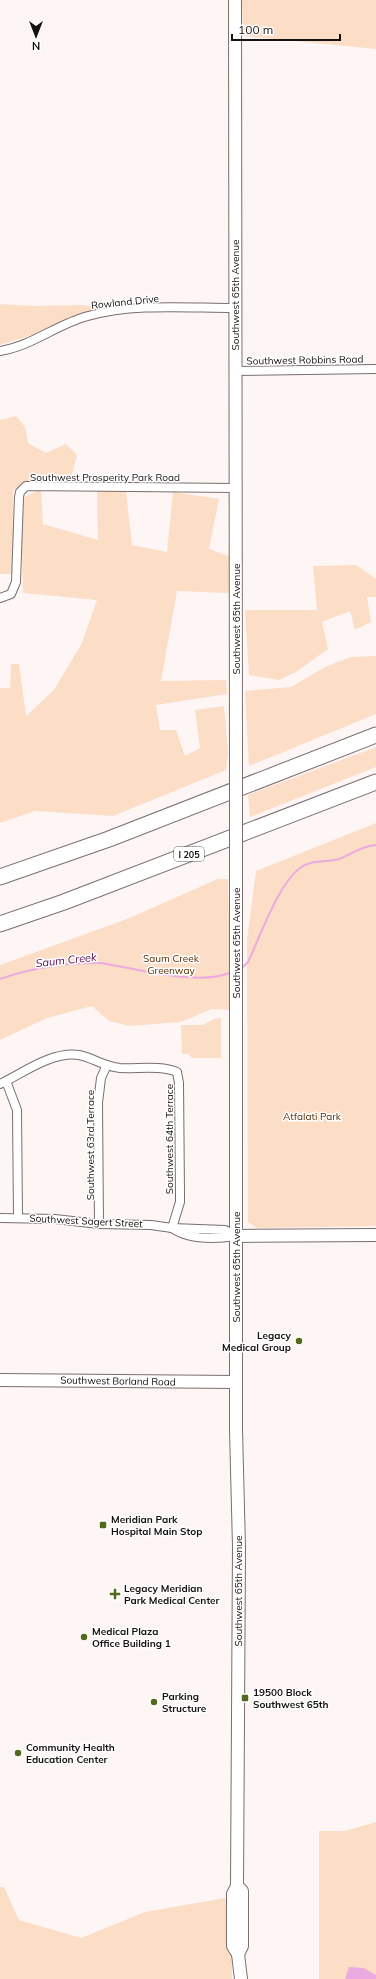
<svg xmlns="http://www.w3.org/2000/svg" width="376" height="1979" viewBox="0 0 376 1979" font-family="Mulish,sans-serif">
<rect width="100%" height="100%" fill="#fef5f5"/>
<g fill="#fcddc5">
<path d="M242,0H376V49L243,36Z"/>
<path d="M0,304L32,306L82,305L107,309L70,318L35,334L0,345Z"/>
<path d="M16,416L25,427L28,443L46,453L66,444L77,455L71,478L36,477L13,491V574H0V420Z"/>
<path d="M41,489L43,524L98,540L97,491H126L132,545L167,552L173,492L219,499L209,549L231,557L230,593L177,591L161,681L226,680L227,694L156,705L160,730H176L185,756L200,748L195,710L224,706L228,752L226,770L113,816L35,811L0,823V688H10L11,664H19L26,716L54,690L82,643L97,600L23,593L21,499Z"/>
<path d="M356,565L376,579V597H367L371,622L355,630L350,611L322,622L328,649L296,672L279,680L249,675L245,610H317L313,566Z"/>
<path d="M376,656V714L249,766L245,691L291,687L325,667L351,657Z"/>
<path d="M376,747V767L250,817L248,795Z"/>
<path d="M376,823V1226L257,1228L248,1222L247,940L256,871Z"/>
<path d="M218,879H228L231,1010L212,1009L181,1022L129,1026L109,1021L92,1006L47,1018L0,1040V965L127,919Z"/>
<path d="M221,1018V1058H192L188,1054H182L181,1025H203L214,1019Z"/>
<path d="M376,1822V1979H319V1831H345Z"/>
<path d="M0,1887H4L19,1920L81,1938L145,1912L231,1897L232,1979H0Z"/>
</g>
<path fill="#ebaae0" d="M349,1967L364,1968L376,1975V1979H345Z"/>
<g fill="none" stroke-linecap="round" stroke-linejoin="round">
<g stroke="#ebaae0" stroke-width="2">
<path d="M242,968L248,962C260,937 278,884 300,868C312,859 326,863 339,859C352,854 361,846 376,845"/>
<path d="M0,979C29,969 63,963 93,963C101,962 110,965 117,966C147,971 202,985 229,973"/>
</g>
<g stroke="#7a6e6f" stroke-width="10">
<g id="minor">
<path d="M0,351C32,346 57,324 88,316C135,303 186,308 235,308"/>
<path d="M235,371L376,369"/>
<path d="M0,598L11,594L16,582L19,497L20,492L26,486L235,488"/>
<path d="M6,1081L17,1110L18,1217"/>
<path d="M0,1084C23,1073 52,1051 79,1055C94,1058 102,1066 120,1068C138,1069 160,1065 177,1072L179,1083L180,1194V1202L172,1228"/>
<path d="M0,1218L55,1219L99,1224L151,1225L172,1228L225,1230L236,1236"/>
<path d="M99,1224L98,1103L101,1078L106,1067"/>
<path d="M172,1228C189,1240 216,1239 236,1236"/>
</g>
</g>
<g stroke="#7a6e6f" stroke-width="14">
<g id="secondary">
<path d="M235,0L236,748"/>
<path d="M236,861V1430L239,1547L237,1886L233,1894V1946L238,1954L241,1979"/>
<path d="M236,1236L376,1235"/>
<path d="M0,1380L236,1382"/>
<path d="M237,1886L242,1891V1946L238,1954"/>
</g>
</g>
<g stroke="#7a6e6f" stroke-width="17">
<g id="motorway">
<path d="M0,877L109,839L376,735"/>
<path d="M0,924L64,902L376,782"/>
</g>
</g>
<use href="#minor" stroke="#fff" stroke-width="8"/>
<use href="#secondary" stroke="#fff" stroke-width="12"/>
<use href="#motorway" stroke="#fff" stroke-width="15"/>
<g stroke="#7a6e6f" stroke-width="14" stroke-linecap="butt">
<path id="secondary-bridge" d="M236,748V861"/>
</g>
<use href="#secondary-bridge" stroke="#fff" stroke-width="12"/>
</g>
<g fill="#516a1c" stroke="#fff" stroke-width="1.5">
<circle cx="299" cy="1341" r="4"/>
<rect x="99" y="1521" width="8" height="8" rx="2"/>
<path d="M113 1588h4v4h4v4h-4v4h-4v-4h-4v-4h4z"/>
<circle cx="84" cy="1637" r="4"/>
<rect x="241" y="1694" width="8" height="8" rx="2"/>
<circle cx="154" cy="1702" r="4"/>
<circle cx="18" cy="1753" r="4"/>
</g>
<g text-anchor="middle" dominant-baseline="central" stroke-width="3" stroke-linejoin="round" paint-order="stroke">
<rect fill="#fff" stroke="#5d5959" stroke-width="1" x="174" y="847" width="30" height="14" rx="3"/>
<g font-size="9" font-weight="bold" fill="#171212">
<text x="189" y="854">I 205</text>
</g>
<g font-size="10" fill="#171212" stroke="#fff">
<text transform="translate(235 295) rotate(-90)">Southwest 65th Avenue</text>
<text transform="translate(125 302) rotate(-6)">Rowland Drive</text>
<text transform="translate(305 360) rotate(-1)">Southwest Robbins Road</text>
<text x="105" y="477">Southwest Prosperity Park Road</text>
<text transform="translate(236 619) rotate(-90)">Southwest 65th Avenue</text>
<text transform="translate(236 943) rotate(-90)">Southwest 65th Avenue</text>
<text transform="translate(169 1139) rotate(-90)">Southwest 64th Terrace</text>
<text transform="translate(90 1145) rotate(-90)">Southwest 63rd Terrace</text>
<text transform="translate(86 1221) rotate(3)">Southwest Sagert Street</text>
<text transform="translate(236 1267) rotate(-90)">Southwest 65th Avenue</text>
<text transform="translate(118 1381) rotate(1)">Southwest Borland Road</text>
<text transform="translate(238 1591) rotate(-90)">Southwest 65th Avenue</text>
</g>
<g font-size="10" fill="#532a00" stroke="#fff">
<text x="171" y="958">Saum Creek<tspan x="171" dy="12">Greenway</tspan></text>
<text x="312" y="1116">Atfalati Park</text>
</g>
<g font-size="10" font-weight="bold" fill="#171212" stroke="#fff" text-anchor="start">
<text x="291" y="1335" text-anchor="end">Legacy<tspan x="291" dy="12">Medical Group</tspan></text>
<text x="111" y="1519">Meridian Park<tspan x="111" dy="12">Hospital Main Stop</tspan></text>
<text x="124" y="1588">Legacy Meridian<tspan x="124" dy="12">Park Medical Center</tspan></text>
<text x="92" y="1631">Medical Plaza<tspan x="92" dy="12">Office Building 1</tspan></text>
<text x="253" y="1692">19500 Block<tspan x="253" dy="12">Southwest 65th</tspan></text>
<text x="162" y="1696">Parking<tspan x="162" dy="12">Structure</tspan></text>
<text x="26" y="1747">Community Health<tspan x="26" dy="12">Education Center</tspan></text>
</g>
<g font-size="11" font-style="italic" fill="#580b51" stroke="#fff">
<text transform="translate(66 960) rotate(-6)">Saum Creek</text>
</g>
</g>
<g transform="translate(36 36) rotate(180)" stroke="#ffffff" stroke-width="3" paint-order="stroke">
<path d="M0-3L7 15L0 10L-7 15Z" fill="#171212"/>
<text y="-6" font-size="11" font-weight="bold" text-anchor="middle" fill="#171212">N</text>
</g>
<path d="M232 34v6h108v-6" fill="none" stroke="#171212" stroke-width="2"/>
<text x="238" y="34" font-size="12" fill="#171212" stroke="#ffffff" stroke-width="3" paint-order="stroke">100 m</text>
</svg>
